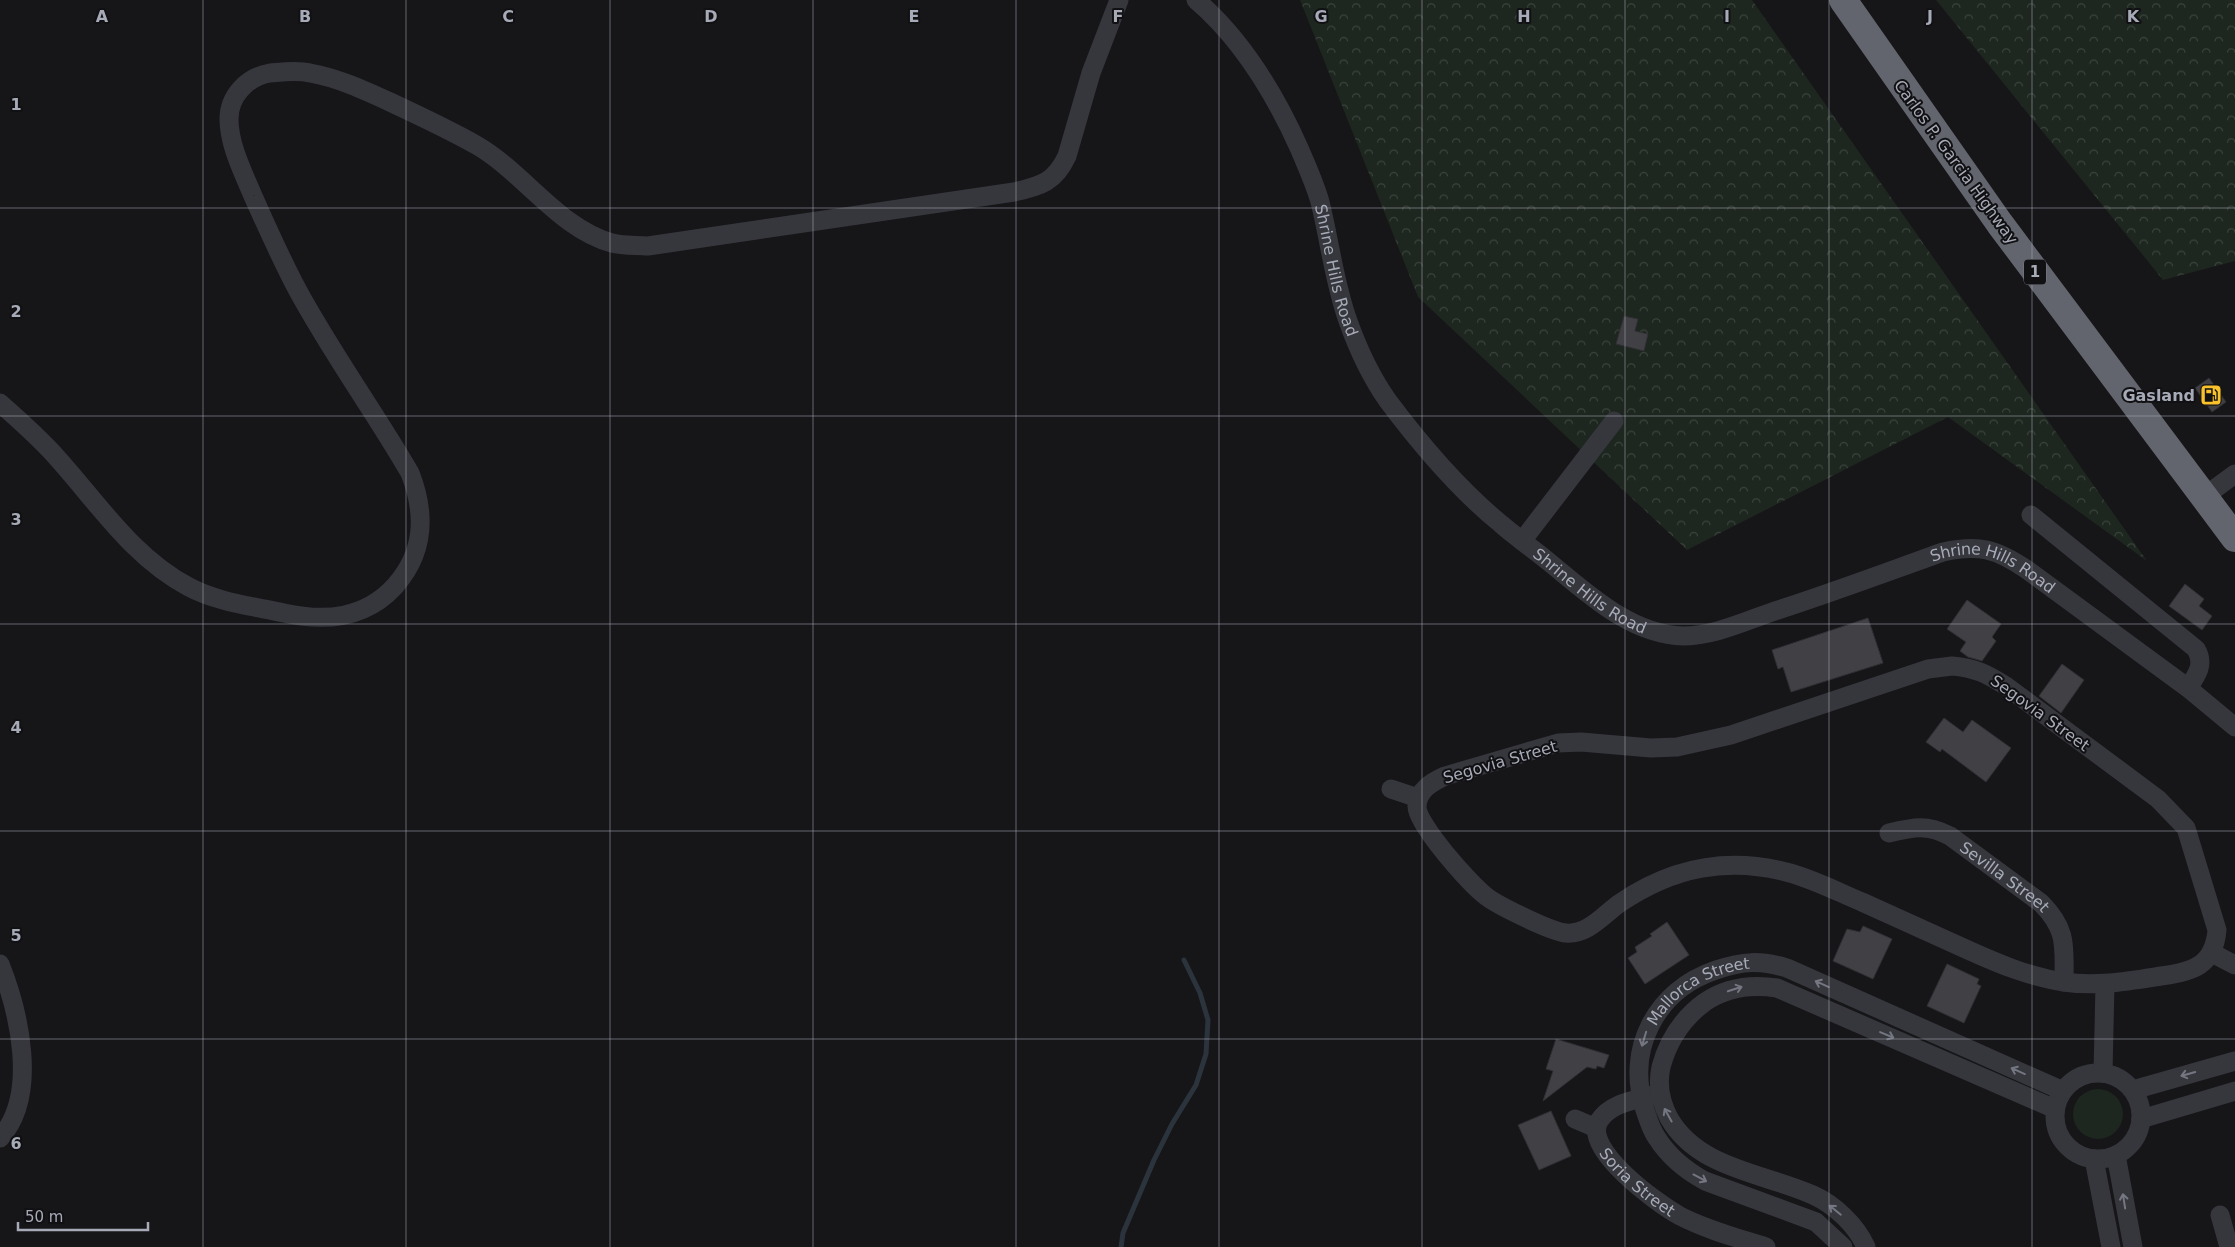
<svg xmlns="http://www.w3.org/2000/svg" width="2235" height="1247" viewBox="0 0 2235 1247" font-family="'DejaVu Sans',sans-serif">
<defs>
<pattern id="forest-crowns" width="20" height="18" patternUnits="userSpaceOnUse" patternTransform="scale(1.25)"><rect width="20" height="18" fill="#1d261f"/><path d="M2 6a3 3 0 1 1 6 0M12 15a3 3 0 1 1 6 0" fill="none" stroke="#3b433d"/></pattern>
</defs>
<rect width="100%" height="100%" fill="#161518"/>
<circle fill="#1d261f" cx="2098" cy="1114" r="25"/>
<g fill="url(#forest-crowns)">
<path d="M1300,0H1752L2147,561L1948,417L1687,550L1418,297Z"/>
<path d="M1936,0H2235V261L2163,280Z"/>
</g>
<g fill="none" stroke-linecap="round" stroke-linejoin="round">
<path stroke="#2b343c" stroke-width="5" d="M1121,1247L1123,1233L1154,1160L1172,1124L1196,1085L1206,1054L1208,1020L1200,993L1184,960"/>
</g>
<g fill="#404045" stroke="#302f34">
<path d="M1624,316L1638,319L1635,331L1648,334L1644,351L1616,344Z"/>
<path d="M2209,378L2226,402L2212,412L2195,388Z"/>
<path d="M2185,584L2204,599L2199,606L2212,616L2202,630L2169,606Z"/>
<path d="M1967,600L2001,624L1992,637L1996,641L1982,661L1968,657L1960,651L1966,642L1947,629Z"/>
<path d="M1868,618L1883,663L1791,692L1783,667L1778,669L1772,650Z"/>
<path d="M2062,664L2084,680L2061,713L2039,696Z"/>
<path d="M1944,718L1963,732L1972,720L2011,748L1986,782L1942,749L1940,752L1926,742Z"/>
<path d="M1667,922L1689,955L1645,984L1628,958L1637,952L1635,947L1652,936L1650,934Z"/>
<path d="M1863,926L1892,939L1873,979L1833,961L1847,929L1860,932Z"/>
<path d="M1947,964L1979,979L1977,984L1981,986L1964,1023L1927,1006Z"/>
<path d="M1556,1039L1609,1055L1604,1068L1597,1066L1596,1069L1587,1067L1543,1101L1553,1071L1546,1069Z"/>
<path d="M1551,1111L1571,1156L1539,1170L1518,1125Z"/>
</g>
<g fill="none" stroke-linecap="round" stroke-linejoin="round">
<g stroke="#36373d" stroke-width="19">
<path id="s1" d="M1196,0C1243,40 1275,94 1300,150C1307,167 1315,184 1320,202C1330,242 1334,282 1348,321C1358,349 1371,377 1388,401C1421,445 1458,489 1501,524C1516,537 1533,549 1549,562C1587,593 1631,635 1683,636C1714,636 1745,621 1775,611C1831,593 1887,572 1943,552C1979,544 1996,549 2026,569L2188,688L2235,727"/>
<path d="M0,403C17,418 34,433 50,450C94,497 130,556 189,587C217,602 252,606 284,613C325,622 365,619 395,586C425,552 426,514 410,473C374,411 331,352 297,289C281,259 267,227 253,196C243,172 229,145 229,119C229,96 247,77 270,73C283,72 297,70 310,73C338,78 364,90 390,102C420,116 450,130 478,146C525,174 560,229 612,243C623,246 636,245 648,246L1014,192C1041,186 1055,182 1067,156L1091,73L1119,0"/>
<path d="M2205,496L2235,474"/>
<path d="M2031,515L2196,649C2205,664 2197,675 2188,688"/>
<path d="M1522,541L1614,421"/>
<path d="M1952,666C1976,668 1987,674 2006,686L2158,799L2186,828L2217,930C2214,966 2192,972 2161,976C2129,981 2096,987 2064,982C2030,977 1999,964 1968,950C1933,934 1897,918 1862,902C1838,892 1815,880 1790,873C1728,856 1673,867 1620,903C1604,914 1588,935 1566,933C1552,932 1499,906 1487,897C1471,885 1416,824 1417,806C1418,790 1432,782 1445,776L1558,743L1581,742L1651,748L1677,747L1731,735L1928,669Z"/>
<path d="M1391,789L1418,798"/>
<path id="s2" d="M1889,833C1914,827 1927,824 1950,836L2041,903C2068,930 2064,947 2064,982"/>
<path d="M2212,953L2235,965"/>
<path d="M0,964C19,1012 39,1095 0,1138"/>
<circle cx="2098" cy="1116" r="43"/>
<path d="M2103,1073L2105,984"/>
<path d="M2133,1090L2235,1061"/>
<path id="s3" d="M1653,1095C1635,1100 1610,1103 1599,1121C1582,1149 1658,1204 1680,1216C1707,1230 1738,1238 1766,1247"/>
<path d="M1575,1119L1596,1128"/>
<path d="M2141,1119L2235,1091"/>
<path d="M2116,1155L2133,1247"/>
<path d="M2094,1159L2111,1247"/>
<path d="M2220,1215L2229,1247"/>
<path id="s4" d="M1843,1247L1816,1222L1705,1181C1685,1170 1669,1157 1657,1138C1651,1130 1648,1119 1645,1110C1625,1049 1656,990 1716,970C1743,961 1760,960 1787,968L2063,1091"/>
<path d="M1866,1247C1856,1225 1835,1205 1813,1195C1764,1173 1698,1169 1669,1118C1660,1101 1657,1085 1661,1067C1668,1041 1683,1018 1705,1002C1727,987 1751,984 1777,988L2055,1109"/>
</g>
<path stroke="#62656e" stroke-width="28" d="M1843,0L2000,224L2235,538"/>
</g>
<defs><path id="oneway-shaft" d="M-6 0H5M1.5-3L5.5 0L1.5 3" fill="none" stroke-width="1.6" stroke-linecap="round" stroke-linejoin="round" transform="scale(1.25)"/></defs>
<g stroke="#747781">
<use href="#oneway-shaft" transform="translate(1822 984) rotate(-156)"/>
<use href="#oneway-shaft" transform="translate(1735 989) rotate(-18)"/>
<use href="#oneway-shaft" transform="translate(1887 1035) rotate(23)"/>
<use href="#oneway-shaft" transform="translate(1644 1039) rotate(107)"/>
<use href="#oneway-shaft" transform="translate(2018 1071) rotate(-156)"/>
<use href="#oneway-shaft" transform="translate(2188 1074) rotate(164)"/>
<use href="#oneway-shaft" transform="translate(1668 1115) rotate(-119)"/>
<use href="#oneway-shaft" transform="translate(1700 1178) rotate(28)"/>
<use href="#oneway-shaft" transform="translate(2124 1201) rotate(-99)"/>
<use href="#oneway-shaft" transform="translate(1835 1210) rotate(-141)"/>
</g>
<path fill="none" stroke="#a7abb8" stroke-width="1" stroke-opacity="0.55" d="M203,0V1247M406,0V1247M610,0V1247M813,0V1247M1016,0V1247M1219,0V1247M1422,0V1247M1625,0V1247M1829,0V1247M2032,0V1247M0,208H2235M0,416H2235M0,624H2235M0,831H2235M0,1039H2235"/>
<defs>
<g id="fuel-square" transform="scale(1.125)"><rect x="-9" y="-9" width="18" height="18" rx="4" fill="#f9c12c" stroke="#111013"/><path d="M-5.5-6h7V0h2V4h1.3V-2.5L3-4.5l.8-.8L6-3V5H2.5V1h-1V6h-7ZM-4.2-4.7v3.2H.2V-4.7Z" fill="#111"/></g>
</defs>
<g fill-rule="evenodd">
<use href="#fuel-square" x="2211" y="395"/>
</g>
<g text-anchor="middle" dominant-baseline="central" stroke-width="4" stroke-linejoin="round" paint-order="stroke">
<rect fill="#111013" stroke="#7a7c86" stroke-width="1" x="2024" y="259.5" width="22" height="25" rx="4"/>
<g font-size="15" font-weight="bold" fill="#a7abb8">
<text x="2035" y="272">1</text>
</g>
<g font-size="16" fill="#a7abb8" stroke="#111013">
<text transform="translate(1956 162) rotate(54)">Carlos P. Garcia Highway</text>
<text stroke="none"><textPath href="#s1" startOffset="310">Shrine Hills Road</textPath></text>
<text stroke="none"><textPath href="#s1" startOffset="1165">Shrine Hills Road</textPath></text>
<text stroke="none"><textPath href="#s1" startOffset="731">Shrine Hills Road</textPath></text>
<text transform="translate(2040 713) rotate(36)">Segovia Street</text>
<text transform="translate(1500 762) rotate(-16)">Segovia Street</text>
<text stroke="none"><textPath href="#s2" startOffset="131">Sevilla Street</textPath></text>
<text stroke="none"><textPath href="#s4" startOffset="400">Mallorca Street</textPath></text>
<text stroke="none"><textPath href="#s3" startOffset="139">Soria Street</textPath></text>
</g>
<g font-size="16" font-weight="bold" fill="#a7abb8" stroke="#111013" text-anchor="end">
<text x="2195" y="395">Gasland</text>
</g>
</g>
<g font-size="16" text-anchor="middle" font-weight="bold" fill="#a7abb8" stroke="#111013" stroke-width="4" stroke-linejoin="round" paint-order="stroke">
<text x="102" y="22">A</text>
<text x="305" y="22">B</text>
<text x="508" y="22">C</text>
<text x="711" y="22">D</text>
<text x="914" y="22">E</text>
<text x="1118" y="22">F</text>
<text x="1321" y="22">G</text>
<text x="1524" y="22">H</text>
<text x="1727" y="22">I</text>
<text x="1930" y="22">J</text>
<text x="2133" y="22">K</text>
<text x="16" y="110">1</text>
<text x="16" y="317">2</text>
<text x="16" y="525">3</text>
<text x="16" y="733">4</text>
<text x="16" y="941">5</text>
<text x="16" y="1149">6</text>
</g>
<path d="M18 1222v8h130v-8" fill="none" stroke="#a7abb8" stroke-width="2.5"/>
<text x="25" y="1222" font-size="15" fill="#a7abb8" stroke="#111013" stroke-width="4" paint-order="stroke">50 m</text>
</svg>
